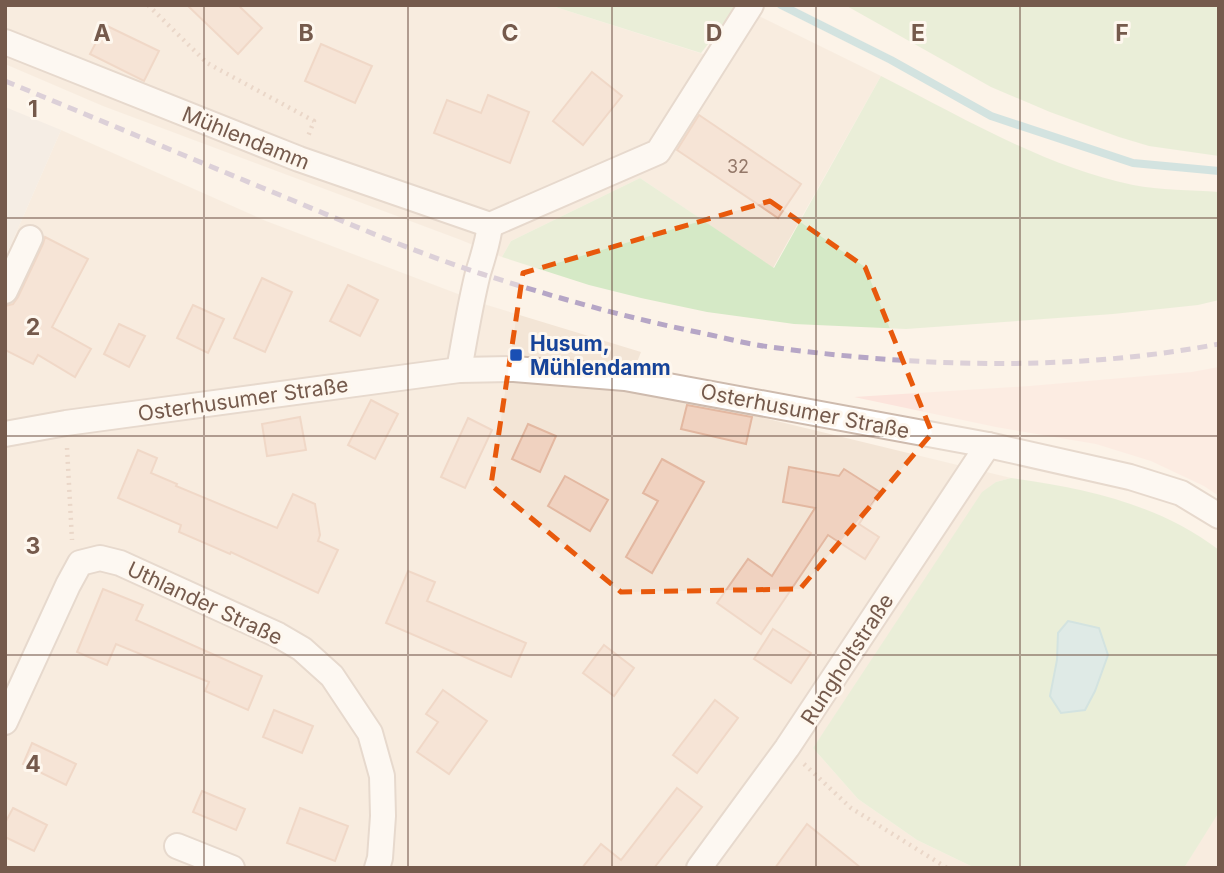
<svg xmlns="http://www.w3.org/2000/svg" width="1224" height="873" viewBox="0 0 1224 873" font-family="Inter,sans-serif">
<rect width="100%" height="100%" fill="#fcf3e8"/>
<g fill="#f3e5d6">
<path d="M5,5H549L725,61L759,16L881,76L773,268L640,178L511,241L502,257L461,240L103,106L5,64Z"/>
<path d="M61,130L266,221L487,305L641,352L628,385L1011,478L996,482L813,748L858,799L917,840L975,868H5V258Z"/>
<path d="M1219,812V868H1184L1211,823Z"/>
</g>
<path fill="#fce4dc" d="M1219,367V496L1204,486L1151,461L1096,444L996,427L854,397L1030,386L1192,372Z"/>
<path fill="#ede6e1" d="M5,107L61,130L5,258Z"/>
<g fill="#d5e9c6" fill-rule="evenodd">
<path d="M549,5H714L717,7L719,5H739L701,53Z"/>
<path d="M845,5H1219V156L1149,146L1119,137L1050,112L991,87Z"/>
<path d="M881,76C962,117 1043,166 1133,185C1160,190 1191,190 1219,192V300L1198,305L1113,314L906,329L794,324L707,312L641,298L589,285L502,257L511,241L640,178L774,268Z"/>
<path d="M1011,478C1084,488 1159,504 1219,550V812L1184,868H975L917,840L858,799L813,748L982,492L996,482ZM1058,633L1108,655L1095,691L1085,710L1051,696L1057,660Z"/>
</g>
<path fill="#bce0e5" stroke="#a3d0d7" stroke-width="2" d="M1068,621L1099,628L1108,655L1095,691L1085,710L1061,713L1050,696L1057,660L1058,633Z"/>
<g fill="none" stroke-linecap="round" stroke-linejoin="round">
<path stroke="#a3d0d7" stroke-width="8" d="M781,5L891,60L991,116L1133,163L1219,171"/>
</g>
<g fill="#f0d2c0" stroke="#e3b8a1" stroke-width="2">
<path d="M187,5H238L262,28L238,54Z"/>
<path d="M105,25L159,51L144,81L90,54Z"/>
<path d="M321,44L372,66L355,103L305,81Z"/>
<path d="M592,72L622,96L583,145L553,121Z"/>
<path d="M488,95L529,112L510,163L434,133L447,100L481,113Z"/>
<path d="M699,115L801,184L778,218L677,150Z"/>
<path d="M45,237L88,259L52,327L91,349L75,377L38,355L33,364L5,350V306L13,304L18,297L43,244Z"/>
<path d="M262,278L292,292L265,352L234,338Z"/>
<path d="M348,285L378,300L360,336L330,321Z"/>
<path d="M193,305L224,319L208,353L177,338Z"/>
<path d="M119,324L145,336L129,367L104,354Z"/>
<path d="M371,400L398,414L375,459L348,445Z"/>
<path d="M687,405L752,417L746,444L681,429Z"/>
<path d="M300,417L306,450L267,456L262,424Z"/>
<path d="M468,418L492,430L465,488L441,477Z"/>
<path d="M528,424L556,436L540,472L512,459Z"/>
<path d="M138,450L157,458L151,473L177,484L176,486L277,528L293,494L315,504L320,535L318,541L338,550L318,593L231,552L230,554L179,532L181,525L118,498Z"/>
<path d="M662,459L704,482L652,573L626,557L658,501L643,493Z"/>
<path d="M789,467L839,476L844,469L880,492L859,524L879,537L865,559L828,535L761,634L717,603L748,559L772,576L815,508L783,502Z"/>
<path d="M565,476L608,500L590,531L548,506Z"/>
<path d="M408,571L435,582L427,601L526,643L511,677L386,623Z"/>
<path d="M103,589L143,605L136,620L262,676L248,710L205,691L209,682L116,644L107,665L77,652Z"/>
<path d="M773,629L811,653L791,683L754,659Z"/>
<path d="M604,645L634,668L614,696L583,673Z"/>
<path d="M443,690L487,721L449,774L417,752L438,722L426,714Z"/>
<path d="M715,700L738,718L697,773L673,755Z"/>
<path d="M274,710L313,726L302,753L263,737Z"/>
<path d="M32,743L76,764L66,785L23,764Z"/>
<path d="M677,788L702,807L654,868H582L601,844L621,860Z"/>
<path d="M202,791L245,809L236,830L193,812Z"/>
<path d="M13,808L47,825L34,851L5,837V823Z"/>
<path d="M300,808L348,826L335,861L287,843Z"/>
<path d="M807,824L861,868H775Z"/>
</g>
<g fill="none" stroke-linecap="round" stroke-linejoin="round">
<g stroke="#cebbae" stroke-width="28">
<g id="minor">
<path d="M5,42L299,159L490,225L658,152L751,5"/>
<path d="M5,291L30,238"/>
<path d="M459,370C465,337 470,305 478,273C483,257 488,242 490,225"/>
<path d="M5,434L66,423L459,370L514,369L625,378L988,445L1130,477L1181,493L1219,516"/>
<path d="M5,722L68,585L80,563L100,558L120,563L278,635L302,649L332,676L370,733L382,776L383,816L380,858L377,868"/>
<path d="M177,846L232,868"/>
<path d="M699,868L787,748L988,445"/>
</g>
</g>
<g stroke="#d6b5a3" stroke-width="4.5" stroke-dasharray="2 5" stroke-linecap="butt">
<path d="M148,5L207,63L314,121L307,139"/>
<path d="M67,448L72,540"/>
<path d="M804,764L851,808L947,868"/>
</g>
<use href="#minor" stroke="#fff" stroke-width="24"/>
<path stroke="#b6a6c6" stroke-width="5" stroke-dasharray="10 7" stroke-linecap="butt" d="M5,81C95,118 185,156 275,193C343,221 411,251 482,274C554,297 627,318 702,333C725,338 747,344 770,347C918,367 1072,372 1219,344"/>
</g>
<path d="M0 0H1224V873H0ZM770,201L865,267L932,433L800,589L621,592L491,485L523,273Z" fill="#fcf3e8" fill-opacity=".55" fill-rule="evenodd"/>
<path fill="none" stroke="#e8590c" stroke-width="5" stroke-dasharray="14 9" stroke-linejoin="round" d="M770,201L865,267L932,433L800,589L621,592L491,485L523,273Z"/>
<path fill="none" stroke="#755a4c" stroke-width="2" stroke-opacity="0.55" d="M204,5V868M408,5V868M612,5V868M816,5V868M1020,5V868M5,218H1219M5,436H1219M5,655H1219"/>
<rect fill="#1a4fb4" stroke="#fef7ee" stroke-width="2.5" x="509" y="348" width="14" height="14" rx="3.5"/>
<g text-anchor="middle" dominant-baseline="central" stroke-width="6" stroke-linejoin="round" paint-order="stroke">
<g font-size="18" fill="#947869">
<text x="738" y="166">32</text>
</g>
<g font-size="21" fill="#755a4c" stroke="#fef7ee">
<text transform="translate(246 138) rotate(22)">Mühlendamm</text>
<text transform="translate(243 399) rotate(-8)">Osterhusumer Straße</text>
<text transform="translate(805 411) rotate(11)">Osterhusumer Straße</text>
<text transform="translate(205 603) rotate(25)">Uthlander Straße</text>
<text transform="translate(847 659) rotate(-57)">Rungholtstraße</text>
</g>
<g font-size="21" font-weight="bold" fill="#164399" stroke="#fef7ee" text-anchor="start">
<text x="530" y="343">Husum,<tspan x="530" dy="24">Mühlendamm</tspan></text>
</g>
</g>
<g font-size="23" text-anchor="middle" font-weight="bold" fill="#755a4c" stroke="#fef7ee" stroke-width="6" stroke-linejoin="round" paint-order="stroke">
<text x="102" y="41">A</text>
<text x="306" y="41">B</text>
<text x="510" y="41">C</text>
<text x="714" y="41">D</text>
<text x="918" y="41">E</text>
<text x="1122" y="41">F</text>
<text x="33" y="117">1</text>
<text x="33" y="335">2</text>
<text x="33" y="554">3</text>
<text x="33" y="772">4</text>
</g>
<rect width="1224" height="873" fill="none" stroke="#755a4c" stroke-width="14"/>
</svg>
